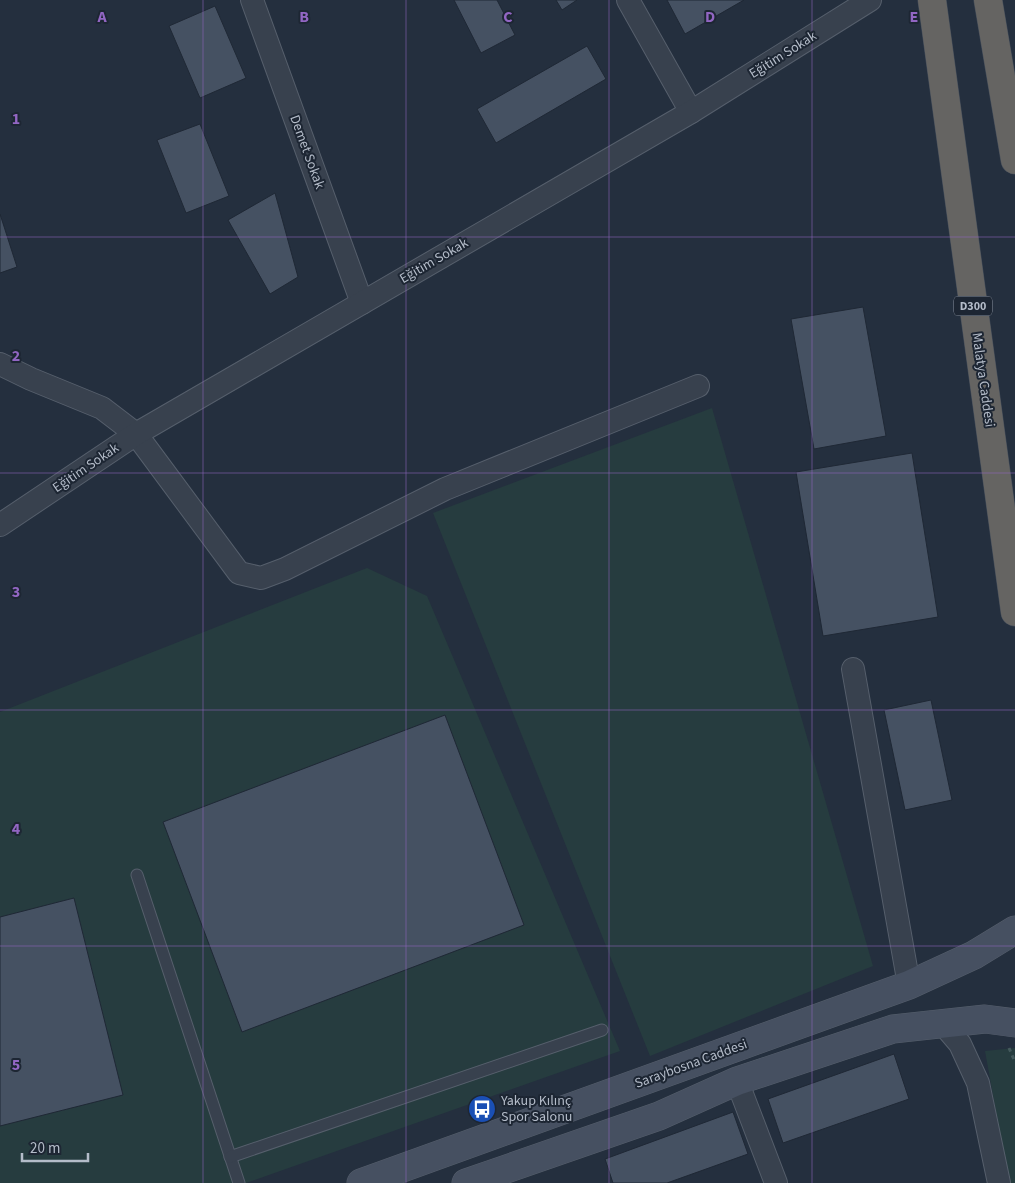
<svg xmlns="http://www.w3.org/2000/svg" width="1015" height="1183" viewBox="0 0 1015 1183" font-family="'Source Sans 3',sans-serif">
<rect width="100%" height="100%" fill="#242f3e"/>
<g fill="#263c3f">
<path d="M712,408L873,966L650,1056L433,513Z"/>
<path d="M367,568L427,596L620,1051L246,1183H0V712Z"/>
<path d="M1015,1048V1183H1009L985,1051Z"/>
</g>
<g fill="#455162" stroke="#1f2835">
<path d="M454,0H497L515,35L481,53Z"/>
<path d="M556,0H577L562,10Z"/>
<path d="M667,0H744L685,34Z"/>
<path d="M215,6L246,78L200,98L169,26Z"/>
<path d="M587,46L606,79L496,143L477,109Z"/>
<path d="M200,124L229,196L186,213L157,140Z"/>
<path d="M275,193L298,277L270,294L228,220Z"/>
<path d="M0,214L17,267L0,273Z"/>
<path d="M863,307L886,436L814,449L791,319Z"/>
<path d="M912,453L938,617L823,636L796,472Z"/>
<path d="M931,700L952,800L905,810L884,710Z"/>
<path d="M445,715L524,925L242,1032L163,822Z"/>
<path d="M74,898L123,1095L0,1126V917Z"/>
<path d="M894,1054L909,1099L783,1143L768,1099Z"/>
<path d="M733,1112L748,1154L667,1183H613L605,1159Z"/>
</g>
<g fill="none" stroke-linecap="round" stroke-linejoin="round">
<g stroke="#565f6c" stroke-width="13">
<g id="service">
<path d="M137,875L239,1183"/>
<path d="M230,1157L602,1030"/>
</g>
</g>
<g stroke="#565f6c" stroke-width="24">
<g id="minor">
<path d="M252,0L362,303"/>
<path d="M628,0L691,112"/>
<path d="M0,364L31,379L102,408L136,434L239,573L261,578L285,569L445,489L698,386"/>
<path d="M0,525L136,434L691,112L870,0"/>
<path d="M853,669L909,985"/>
<path d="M943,1024L960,1044L978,1083L999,1183"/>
<path d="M737,1081L776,1183"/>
</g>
</g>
<g stroke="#565f6c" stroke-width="29">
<g id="secondary">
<path d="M361,1183L909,985L974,955L1015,930"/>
<path d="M466,1183L659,1116L737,1081L893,1029L985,1019L1015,1023"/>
</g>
</g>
<g stroke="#434c59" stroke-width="29">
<g id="trunk">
<path d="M932,0L1015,612"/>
<path d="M988,0L1015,160"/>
</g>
</g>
<path stroke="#44595c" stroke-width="3" stroke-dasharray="4 4" stroke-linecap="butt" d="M1009,1048L1015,1062"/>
<use href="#service" stroke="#38414e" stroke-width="11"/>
<use href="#minor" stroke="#38414e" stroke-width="22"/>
<use href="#secondary" stroke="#465061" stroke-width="28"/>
<use href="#trunk" stroke="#656462" stroke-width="28"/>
</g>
<path fill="none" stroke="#9266c3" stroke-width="1" stroke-opacity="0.55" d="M203,0V1183M406,0V1183M609,0V1183M812,0V1183M0,237H1015M0,473H1015M0,710H1015M0,946H1015"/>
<defs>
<g id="bus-disc" transform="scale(1.4375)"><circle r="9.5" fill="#1a4fb4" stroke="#1d2633"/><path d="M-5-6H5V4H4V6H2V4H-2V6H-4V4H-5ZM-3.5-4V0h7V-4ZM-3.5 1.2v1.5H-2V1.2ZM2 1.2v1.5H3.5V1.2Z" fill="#fff"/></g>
</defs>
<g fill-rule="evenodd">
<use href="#bus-disc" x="482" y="1109"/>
</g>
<g text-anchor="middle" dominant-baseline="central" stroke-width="4" stroke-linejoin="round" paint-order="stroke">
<rect fill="#1d2633" stroke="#878f9c" stroke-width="1" x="954" y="296.5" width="38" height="19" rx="4"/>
<g font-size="12" font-weight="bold" fill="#b4bcc9">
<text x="973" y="306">D300</text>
</g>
<g font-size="14" fill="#b4bcc9" stroke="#1d2633">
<text transform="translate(783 55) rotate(-32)">Eğitim Sokak</text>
<text transform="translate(307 152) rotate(70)">Demet Sokak</text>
<text transform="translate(434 261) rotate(-30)">Eğitim Sokak</text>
<text transform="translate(983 380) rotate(82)">Malatya Caddesi</text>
<text transform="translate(86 468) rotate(-34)">Eğitim Sokak</text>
<text transform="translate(691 1064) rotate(-20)">Saraybosna Caddesi</text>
</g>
<g font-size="14" fill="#b4bcc9" stroke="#1d2633" text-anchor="start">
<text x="501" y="1101">Yakup Kılınç<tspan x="501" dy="16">Spor Salonu</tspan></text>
</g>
</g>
<g font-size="16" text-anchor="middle" font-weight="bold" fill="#9266c3" stroke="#1d2633" stroke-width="4" stroke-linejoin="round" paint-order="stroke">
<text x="102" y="22">A</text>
<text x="304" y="22">B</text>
<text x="508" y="22">C</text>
<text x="710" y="22">D</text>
<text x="914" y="22">E</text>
<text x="16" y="124">1</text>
<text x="16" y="361">2</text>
<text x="16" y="597">3</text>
<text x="16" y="834">4</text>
<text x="16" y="1070">5</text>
</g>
<path d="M22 1153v8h66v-8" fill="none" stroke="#b4bcc9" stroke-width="2.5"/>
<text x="30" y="1153" font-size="15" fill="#b4bcc9" stroke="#1d2633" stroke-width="4" paint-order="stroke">20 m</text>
</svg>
